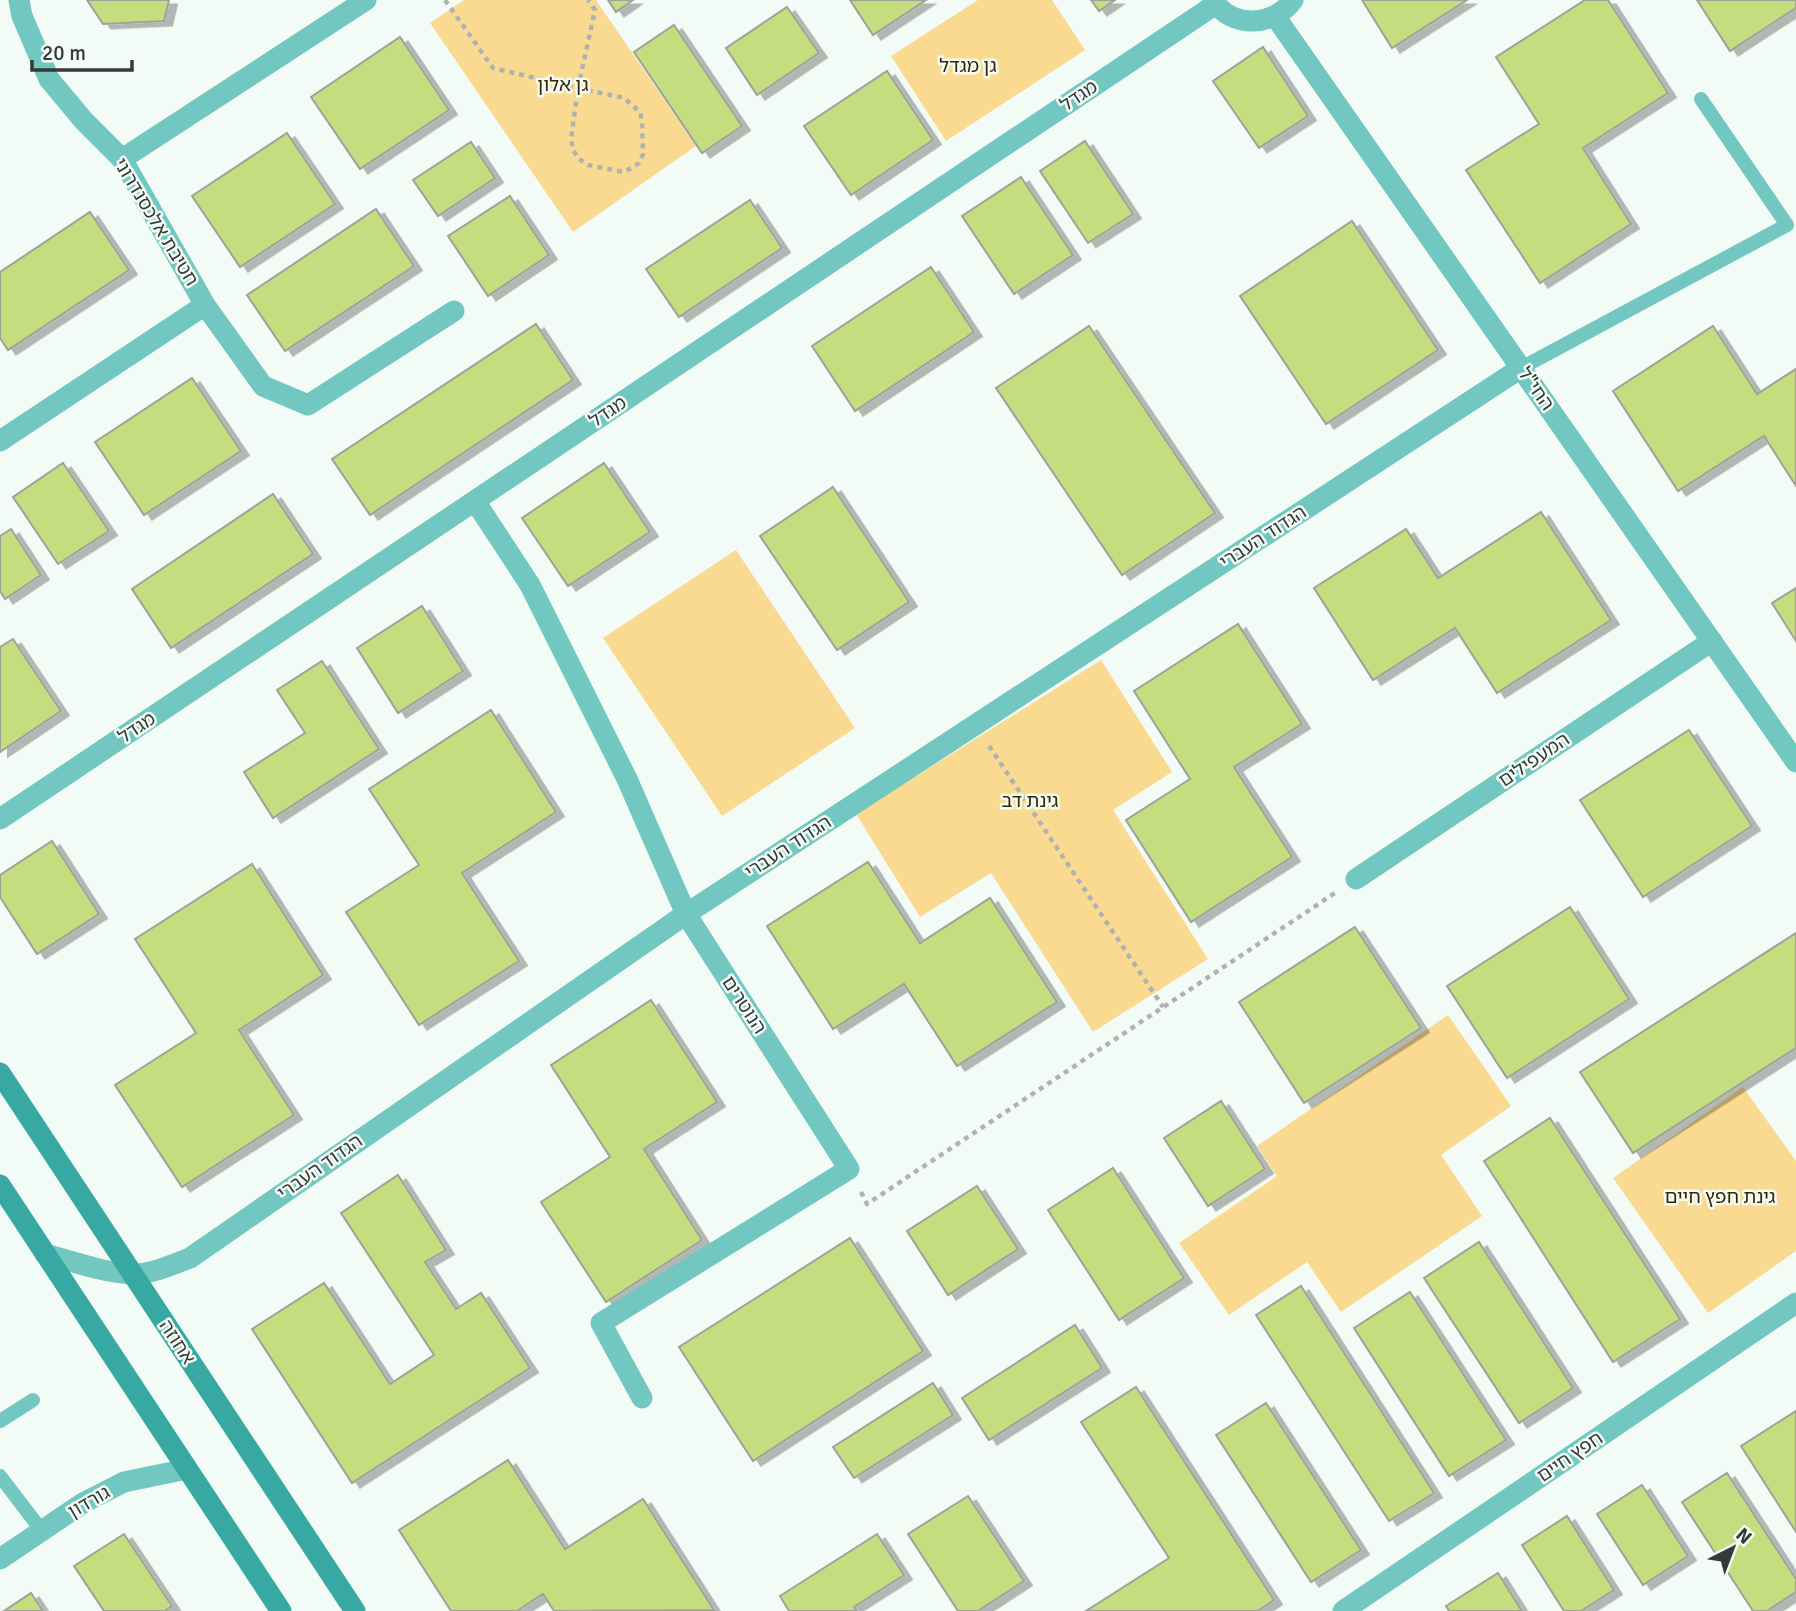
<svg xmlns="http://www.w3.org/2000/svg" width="1796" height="1611" viewBox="0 0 1796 1611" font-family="Signika,'Noto Sans Hebrew',sans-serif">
<defs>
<filter id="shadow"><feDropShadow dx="8" dy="4.5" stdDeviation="0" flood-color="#0004"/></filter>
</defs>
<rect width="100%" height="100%" fill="#f2fbf5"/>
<g fill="#fada90">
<path d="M464,0H596L696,146L573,232L430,23Z"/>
<path d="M978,0H1052L1085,50L946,141L891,56Z"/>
<path d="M736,550L855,728L722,816L603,638Z"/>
<path d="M1101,660L1172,772L1113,810L1208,959L1093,1032L991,873L920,917L856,814Z"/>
<path d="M1448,1015L1511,1106L1441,1155L1482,1216L1341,1312L1307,1262L1229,1315L1179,1243L1277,1176L1257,1146Z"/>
<path d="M1743,1087L1796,1161V1251L1708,1313L1613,1178Z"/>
</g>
<g fill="#c4dd7e" stroke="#a0a29a" stroke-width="2" filter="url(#shadow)">
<path d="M87,0H169L164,21L103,24Z"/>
<path d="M608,0H633L616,12Z"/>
<path d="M850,0H926L873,35Z"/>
<path d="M1091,0H1115L1099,11Z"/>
<path d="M1362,0H1467L1392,48Z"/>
<path d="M1585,0H1608L1668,93L1583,148L1631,224L1540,283L1466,170L1539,124L1496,57Z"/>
<path d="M1697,0H1796V8L1730,51Z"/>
<path d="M787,7L819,53L757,95L726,48Z"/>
<path d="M674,25L742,126L702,153L634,52Z"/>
<path d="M400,37L449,110L360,169L311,97Z"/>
<path d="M1263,47L1308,116L1259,148L1213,81Z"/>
<path d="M887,71L933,140L851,195L804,126Z"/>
<path d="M287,133L335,204L240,267L192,196Z"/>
<path d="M1085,141L1133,214L1088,243L1040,171Z"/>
<path d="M471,142L495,178L438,216L413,180Z"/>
<path d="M1021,177L1073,255L1014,294L962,216Z"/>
<path d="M510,196L549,255L488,296L448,236Z"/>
<path d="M750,200L782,248L679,317L646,269Z"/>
<path d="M376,209L414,266L285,351L247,295Z"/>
<path d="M90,212L129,270L8,350L0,338V272Z"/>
<path d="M1352,221L1438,350L1326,424L1240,296Z"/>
<path d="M931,267L974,332L855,411L812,346Z"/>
<path d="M536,324L573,380L370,515L332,459Z"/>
<path d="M1089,326L1215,513L1122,575L996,388Z"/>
<path d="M1713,326L1757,394L1796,369V486L1764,436L1678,491L1613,391Z"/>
<path d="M192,378L241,451L144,515L95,442Z"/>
<path d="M63,463L109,531L58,564L13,497Z"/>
<path d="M604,463L650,532L568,586L522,518Z"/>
<path d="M833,487L909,602L837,650L760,536Z"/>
<path d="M273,494L313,554L171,648L132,589Z"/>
<path d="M1541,512L1611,620L1497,693L1455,628L1373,680L1314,588L1406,529L1438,578Z"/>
<path d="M11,529L41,575L5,599L0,591V536Z"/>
<path d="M1796,588V641L1772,603Z"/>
<path d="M422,606L463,671L398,713L357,648Z"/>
<path d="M1238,624L1302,724L1234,767L1292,857L1191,922L1126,820L1190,779L1134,691Z"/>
<path d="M13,639L61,711L0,752V647Z"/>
<path d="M322,661L379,749L273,818L244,772L305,733L277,690Z"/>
<path d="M491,710L556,812L462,873L519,961L419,1025L346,912L419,865L369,789Z"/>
<path d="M1689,730L1752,826L1643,897L1580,800Z"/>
<path d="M52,841L99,914L37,954L0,897V875Z"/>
<path d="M868,862L920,943L990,898L1057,1002L957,1066L904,984L833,1029L767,926Z"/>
<path d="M252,864L323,975L239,1030L294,1115L182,1187L115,1085L196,1033L135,939Z"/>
<path d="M1570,907L1629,999L1507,1078L1447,986Z"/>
<path d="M1355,927L1421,1028L1304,1103L1239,1002Z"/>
<path d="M1796,933V1048L1633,1153L1580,1072Z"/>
<path d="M651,1000L717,1102L644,1149L702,1240L606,1302L541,1202L610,1157L551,1065Z"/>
<path d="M1221,1101L1265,1169L1208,1206L1164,1138Z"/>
<path d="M1550,1118L1680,1319L1613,1362L1484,1161Z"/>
<path d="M1113,1168L1184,1278L1119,1320L1048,1210Z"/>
<path d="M398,1175L446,1250L425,1262L456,1309L481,1293L530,1368L352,1483L252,1329L324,1283L390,1384L434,1355L341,1213Z"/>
<path d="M977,1186L1018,1249L948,1295L907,1231Z"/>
<path d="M850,1238L923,1351L753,1461L679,1347Z"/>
<path d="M1479,1242L1573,1388L1519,1423L1424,1278Z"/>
<path d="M1301,1286L1434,1493L1389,1521L1256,1315Z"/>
<path d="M1410,1292L1506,1440L1449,1476L1354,1328Z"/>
<path d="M1075,1325L1102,1368L989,1440L962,1398Z"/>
<path d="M933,1383L953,1415L854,1478L833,1447Z"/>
<path d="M1136,1387L1274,1600L1258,1611H1086L1169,1558L1081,1422Z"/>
<path d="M1266,1403L1361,1550L1311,1582L1216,1435Z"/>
<path d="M1796,1411V1532L1741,1446Z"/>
<path d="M508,1460L565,1549L643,1499L714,1610L554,1611L543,1594L517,1611H451L399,1530Z"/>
<path d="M1727,1473L1796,1579V1592L1767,1611H1753L1682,1502Z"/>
<path d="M1642,1485L1688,1556L1643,1585L1597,1514Z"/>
<path d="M968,1496L1024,1581L978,1611H958L908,1534Z"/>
<path d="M1567,1516L1614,1590L1581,1611H1564L1522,1545Z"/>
<path d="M124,1534L172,1606L165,1611H104L74,1566Z"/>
<path d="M877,1534L904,1575L854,1607L857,1611H789L780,1596Z"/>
<path d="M1498,1573L1522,1611H1449L1446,1606Z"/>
<path d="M31,1593L43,1611H4Z"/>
</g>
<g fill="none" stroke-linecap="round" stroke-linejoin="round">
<g stroke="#adb4af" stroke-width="4.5" stroke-dasharray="5 5" stroke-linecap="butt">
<path d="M445,0L493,68L578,88L595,10L588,0"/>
<path d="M578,88L624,98L640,112L642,121L643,154L639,163L632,168L623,172L588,165L579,159L573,150L571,139Z"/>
<path d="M989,746L1163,1007"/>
<path d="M861,1192L867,1204L1335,893"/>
</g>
<g stroke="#72c7c0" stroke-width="14">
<path d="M1521,368L1787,225L1701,99"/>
<path d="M0,1421L33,1400"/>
<path d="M0,1476L42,1531"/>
</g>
<g stroke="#72c7c0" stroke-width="21">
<path d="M19,0L22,16L49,79L84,121L122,159L205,305L263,386L308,405L454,311"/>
<path d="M122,159L366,0"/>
<path d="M0,441L205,305"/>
<path d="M475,501L530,585L627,779L686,914L849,1169L601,1323L642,1398"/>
<path d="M0,819L1216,4"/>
<path d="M1356,879L1712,641"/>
<path d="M45,1254C71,1261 105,1273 132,1274C152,1274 172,1265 190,1258L686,914L1521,368"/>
<path d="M0,1559L83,1503L124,1482L187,1469"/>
<path d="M1343,1611L1796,1303"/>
</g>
<g stroke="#72c7c0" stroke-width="21">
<path d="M1213,0C1232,29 1274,27 1293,0"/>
<path d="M1275,16L1796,762"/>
</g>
<g stroke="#37a8a2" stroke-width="21">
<path d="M0,1073L355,1611"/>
<path d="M0,1185L281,1611"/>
</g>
</g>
<g text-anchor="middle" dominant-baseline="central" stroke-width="5" stroke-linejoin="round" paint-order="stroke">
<g font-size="19" fill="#382800" stroke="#f2fbf5">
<text x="968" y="66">גן מגדל</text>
<text x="563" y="85">גן אלון</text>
<text x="1030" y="801">גינת דב</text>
<text x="1720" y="1197">גינת חפץ חיים</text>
</g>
<g font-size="19" fill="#363937" stroke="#f2fbf5">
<text transform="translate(1079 96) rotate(-34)">מגדל</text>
<text transform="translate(156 222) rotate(59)">חטיבת אלכסנדרוני</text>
<text transform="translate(1536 389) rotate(55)">החי"ל</text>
<text transform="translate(608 412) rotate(-34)">מגדל</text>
<text transform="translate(1263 537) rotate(-33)">הגדוד העברי</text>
<text transform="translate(137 728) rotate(-34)">מגדל</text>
<text transform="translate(1534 760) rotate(-34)">המעפילים</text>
<text transform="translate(788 847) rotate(-33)">הגדוד העברי</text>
<text transform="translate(744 1005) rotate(57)">הנוטרים</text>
<text transform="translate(320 1167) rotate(-35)">הגדוד העברי</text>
<text transform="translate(177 1342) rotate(57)">אחוזה</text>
<text transform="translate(1570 1457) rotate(-34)">חפץ חיים</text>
<text transform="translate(89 1502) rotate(-30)">גורדון</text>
</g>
</g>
<g transform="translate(1733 1548) rotate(42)" stroke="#f2fbf5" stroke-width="5" paint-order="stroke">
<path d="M0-5L12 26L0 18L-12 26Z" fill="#363937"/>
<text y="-10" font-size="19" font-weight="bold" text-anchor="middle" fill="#363937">N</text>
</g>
<path d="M32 60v10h100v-10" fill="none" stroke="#363937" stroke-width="3.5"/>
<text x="42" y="60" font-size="21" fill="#363937" stroke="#f2fbf5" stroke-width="5" paint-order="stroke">20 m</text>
</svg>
